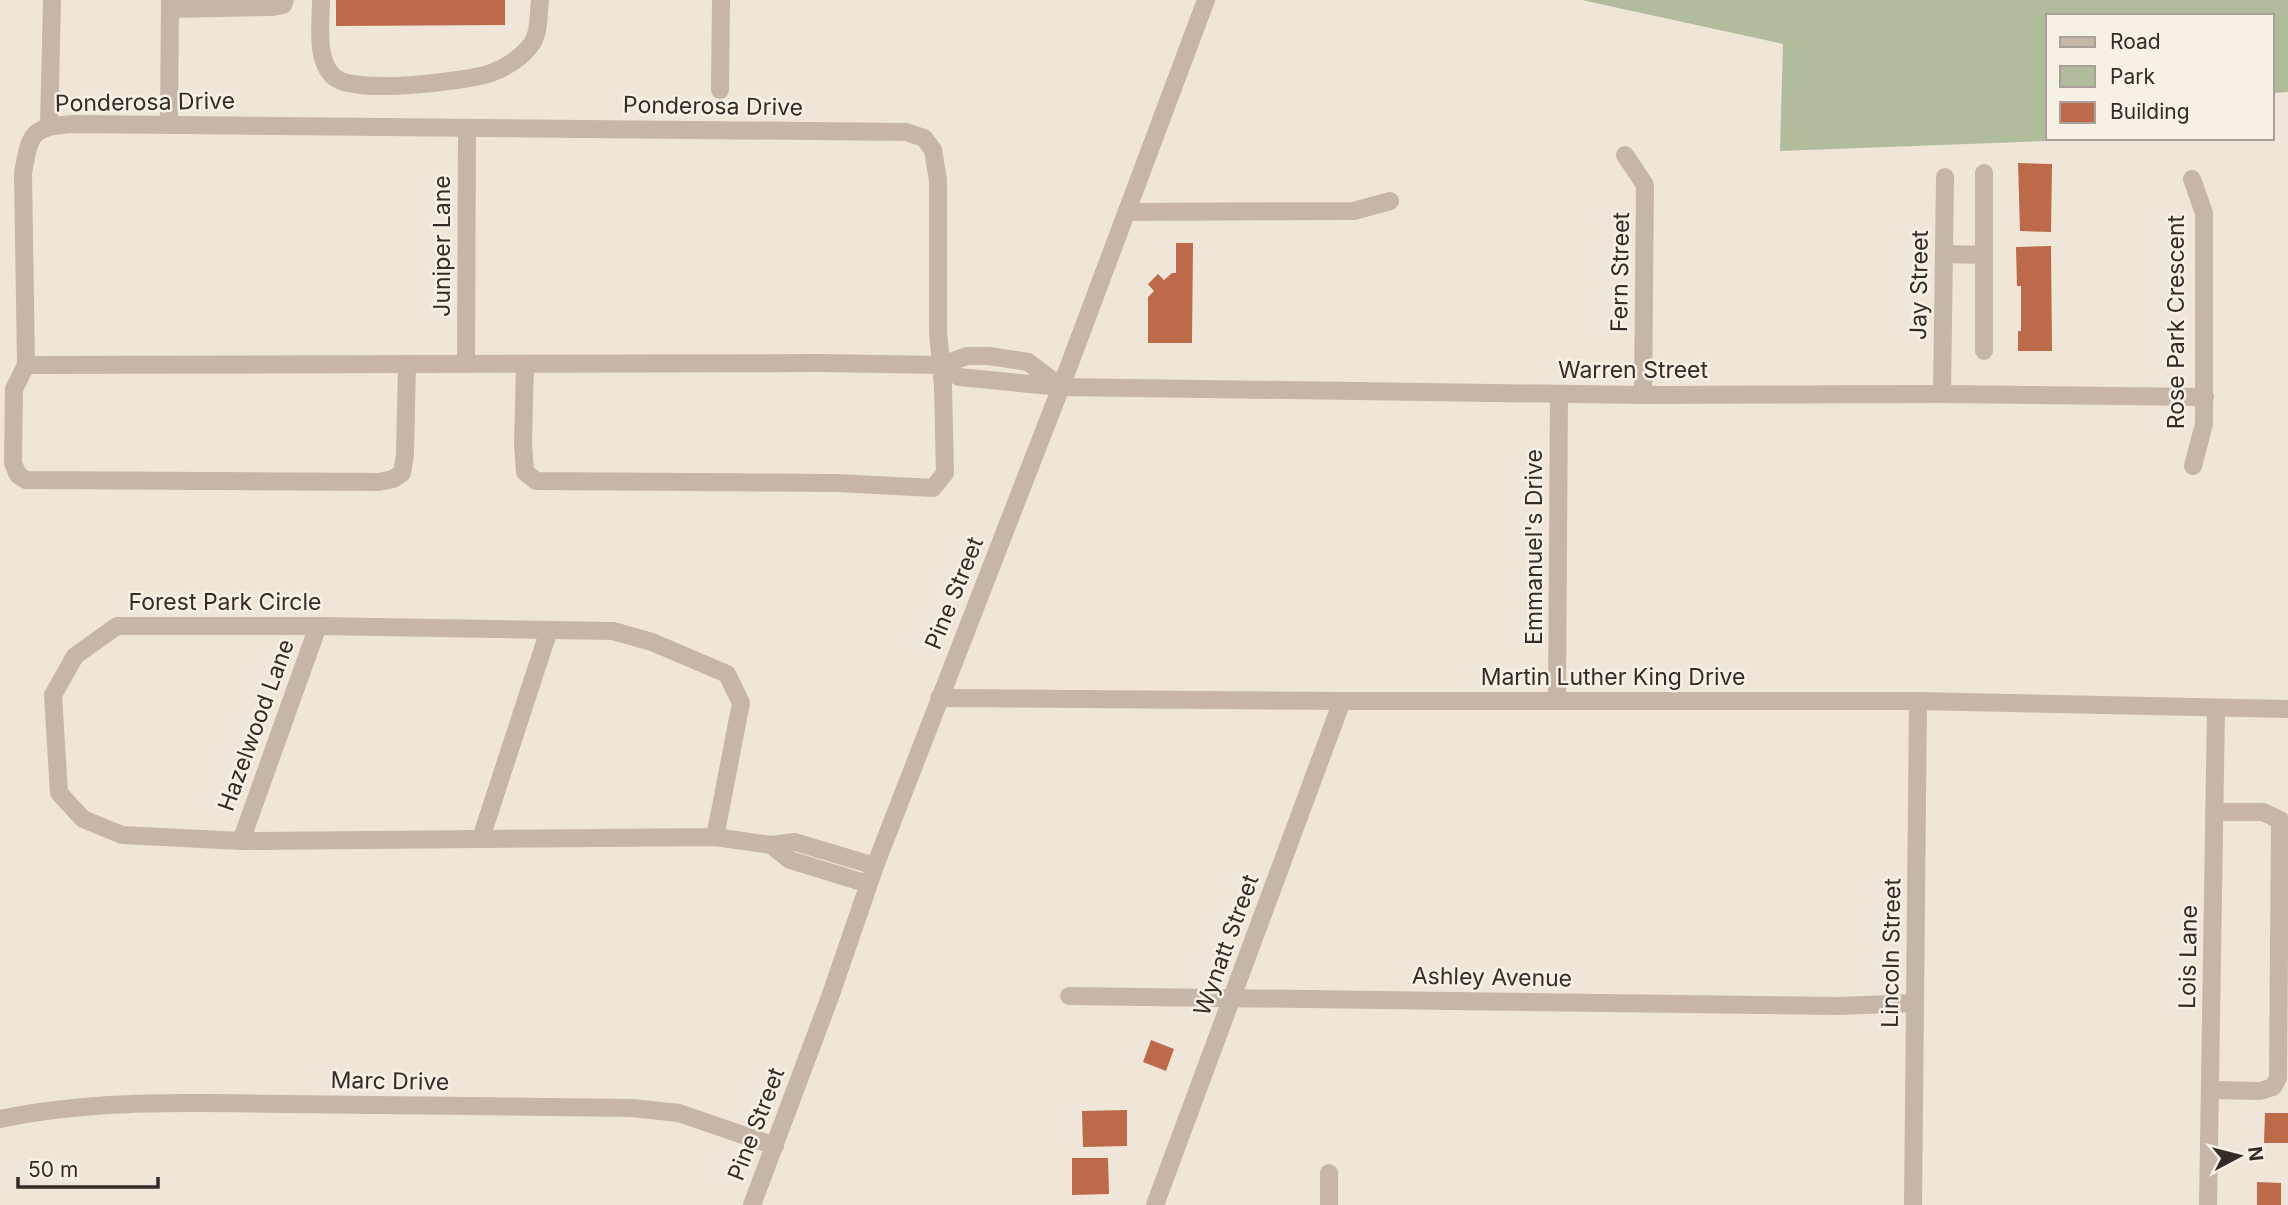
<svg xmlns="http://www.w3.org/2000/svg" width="2288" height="1205" viewBox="0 0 2288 1205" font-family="Inter,sans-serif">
<rect width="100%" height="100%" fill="#efe6d9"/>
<path fill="#b0bc9b" d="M1582,0H2288V92L2272,93V16H2048V132L2045,141L1780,151L1783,44Z"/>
<g fill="#bc6a4a">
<path d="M336,0H505V25L336,26Z"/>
<path d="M2018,163L2052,164L2051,232L2020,231Z"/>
<path d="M1176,243H1193L1192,343H1148V297L1154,291L1148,284L1158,274L1164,280L1172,273H1176Z"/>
<path d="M2051,246L2052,351H2018V331H2021V286H2017L2016,247Z"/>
<path d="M1151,1040L1174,1049L1166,1071L1143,1062Z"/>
<path d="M1127,1110V1146L1083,1147L1082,1111Z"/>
<path d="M2265,1113H2288V1143H2264Z"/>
<path d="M1072,1158H1108L1109,1194L1072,1195Z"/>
<path d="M2257,1182L2281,1183V1205H2257Z"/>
</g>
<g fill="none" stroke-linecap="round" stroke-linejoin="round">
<g stroke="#c6b6a7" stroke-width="18">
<path d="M321,0C321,23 315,60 334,77C355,95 464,82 491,73C505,68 521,58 530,46C540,35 538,14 540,0"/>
<path d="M170,9L273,7L283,5L285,0"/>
<path d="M720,90L721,0"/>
<path d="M169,125L170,0"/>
<path d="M49,126L52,0"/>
<path d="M1625,155L1645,185L1643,395"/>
<path d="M2192,179L2204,213V424L2193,466"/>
<path d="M1127,212L1354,211L1390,201"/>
<path d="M1945,254L1984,255V173"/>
<path d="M1984,351V255"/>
<path d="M466,364L467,128"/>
<path d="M525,364L523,444L525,472L536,481L837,483L933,488L945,473L943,387L938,332V180L933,150L924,138L906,132L73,124C31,127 30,133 23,173L26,365L819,363L942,365L967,356H989L1028,362L1061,387L959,377L942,365"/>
<path d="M26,365L14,389L13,463L18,475L26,480L379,482L393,479L402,473L405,455L407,364"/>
<path d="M1061,387L1643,395L1942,394L2205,397"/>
<path d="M1942,394L1945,177"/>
<path d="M939,698L1342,701H1918L2288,709"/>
<path d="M1557,701L1559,394"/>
<path d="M715,837L741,703L727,674L652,642L613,631L318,626H117L75,656L53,695L59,793L83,819L122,835L241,841L715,837L771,845L795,842L875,866"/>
<path d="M481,838L549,630"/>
<path d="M241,841L318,626"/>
<path d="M771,845L790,860L868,884"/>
<path d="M1069,996L1839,1006L1915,1003"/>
<path d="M2210,1090L2260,1091L2273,1087L2278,1078L2280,820L2263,812H2214"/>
<path d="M0,1119C94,1099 191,1103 286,1104C402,1106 517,1107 632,1108L679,1113L775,1146"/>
<path d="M1329,1173V1205"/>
<path d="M752,1205L830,997L875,866L1061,387L1206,0"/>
<path d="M1155,1205L1342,701"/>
<path d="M1913,1205L1918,701"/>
<path d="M2208,1205L2216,709"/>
</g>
</g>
<g text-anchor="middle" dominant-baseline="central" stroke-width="5" stroke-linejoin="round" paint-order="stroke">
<g font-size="23" fill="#332b27" stroke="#f7f0e5">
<text transform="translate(145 102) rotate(-1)">Ponderosa Drive</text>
<text transform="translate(713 106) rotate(1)">Ponderosa Drive</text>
<text transform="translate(442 246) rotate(-90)">Juniper Lane</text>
<text transform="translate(1620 272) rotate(-89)">Fern Street</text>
<text transform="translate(1919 285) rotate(-89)">Jay Street</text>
<text transform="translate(2176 322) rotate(-90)">Rose Park Crescent</text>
<text x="1633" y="370">Warren Street</text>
<text transform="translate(1534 547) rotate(-90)">Emmanuel's Drive</text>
<text transform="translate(954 593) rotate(-68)">Pine Street</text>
<text x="225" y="602">Forest Park Circle</text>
<text x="1613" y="677">Martin Luther King Drive</text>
<text transform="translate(256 725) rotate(-70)">Hazelwood Lane</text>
<text transform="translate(1226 945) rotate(-70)">Wynatt Street</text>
<text transform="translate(1891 953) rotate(-89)">Lincoln Street</text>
<text transform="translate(2188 957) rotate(-89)">Lois Lane</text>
<text transform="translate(1492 977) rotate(1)">Ashley Avenue</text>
<text transform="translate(390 1081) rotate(1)">Marc Drive</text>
<text transform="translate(756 1124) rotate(-69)">Pine Street</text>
</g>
</g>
<rect x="2046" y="14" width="228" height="126" fill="#f7f0e5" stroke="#a9a199" stroke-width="2"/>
<rect x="2060" y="37" width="35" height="10" fill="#c6b6a7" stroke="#a9a199" stroke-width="2"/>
<text x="2110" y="49" font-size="21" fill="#332b27">Road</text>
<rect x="2060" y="66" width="35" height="21" fill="#b0bc9b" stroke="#a9a199" stroke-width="2"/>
<text x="2110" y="84" font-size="21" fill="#332b27">Park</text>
<rect x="2060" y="102" width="35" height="21" fill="#bc6a4a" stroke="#a9a199" stroke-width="2"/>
<text x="2110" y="119" font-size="21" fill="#332b27">Building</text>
<g transform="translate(2239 1156) rotate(83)" stroke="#f7f0e5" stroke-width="5" paint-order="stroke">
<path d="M0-5L12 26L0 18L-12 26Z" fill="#332b27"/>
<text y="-10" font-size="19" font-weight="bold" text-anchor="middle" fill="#332b27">N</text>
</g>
<path d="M18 1177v10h140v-10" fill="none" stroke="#332b27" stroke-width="3.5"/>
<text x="28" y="1177" font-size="21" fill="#332b27" stroke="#f7f0e5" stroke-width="5" paint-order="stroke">50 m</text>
</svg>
